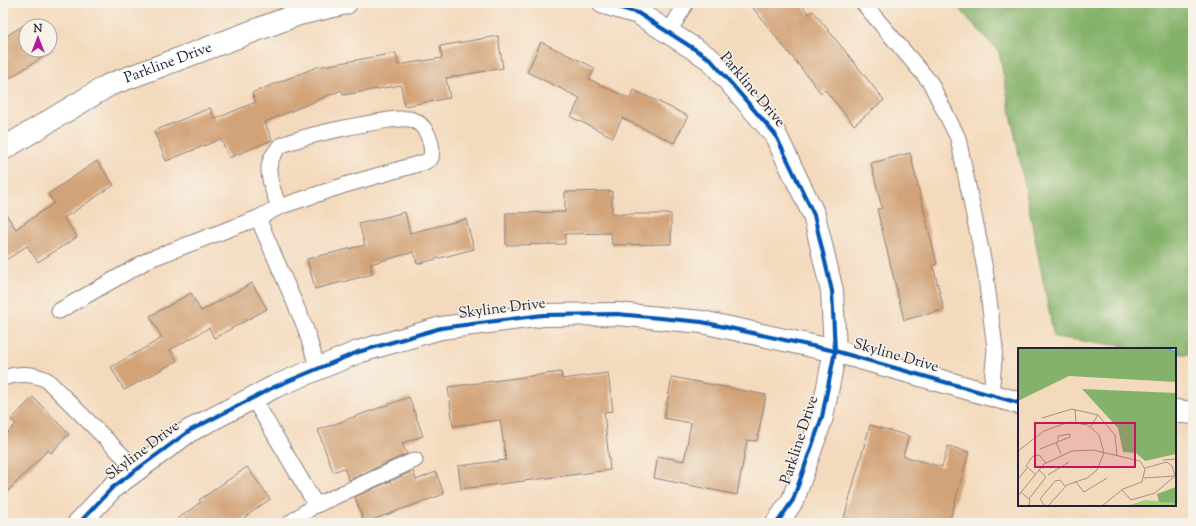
<svg xmlns="http://www.w3.org/2000/svg" width="1196" height="526" viewBox="0 0 1196 526" font-family="'Sorts Mill Goudy',serif">
<rect width="100%" height="100%" fill="#f7f3e8"/>
<filter id="ink" filterUnits="userSpaceOnUse"><feTurbulence type="fractalNoise" baseFrequency=".025" numOctaves="2"/><feDisplacementMap in="SourceGraphic" scale="8" xChannelSelector="R" yChannelSelector="G"/><feConvolveMatrix kernelMatrix="1 2 1 2 8 2 1 2 1" color-interpolation-filters="sRGB"/></filter>
<filter id="wash" filterUnits="userSpaceOnUse"><feTurbulence type="fractalNoise" baseFrequency=".012" numOctaves="4" result="noise"/><feDisplacementMap in="SourceGraphic" scale="16" xChannelSelector="R" yChannelSelector="G"/><feGaussianBlur stdDeviation="0.9" result="paint"/><feColorMatrix in="noise" values="0 0 0 0 0 0 0 0 0 0 0 0 0 0 0 0 0 1.4 0 .05"/><feComposite in="paint" operator="in"/></filter>
<g filter="url(#wash)">
<rect width="100%" height="100%" fill="#f4dabd"/>
<path fill="#85b26a" stroke="#546a52" d="M954,3H1193V355L1175,353V349H1145L1054,337L999,52Z"/>
<g id="blocks">
<g fill="#d2a378">
<path d="M749,3H800L809,14L813,11L884,100L854,125L825,90L821,93Z"/>
<path d="M34,19L39,26H26V50H50V44L54,50L3,82V38Z"/>
<path d="M498,36L503,68L446,78L450,98L404,106L401,85L343,95L342,90L265,122L272,140L229,158L221,139L166,161L154,131L210,108L215,119L256,102L252,93L317,67L396,53L398,65L442,58L440,46Z"/>
<path d="M541,42L595,68L589,79L630,99L634,90L688,116L674,143L622,118L613,137L571,117L580,98L527,72Z"/>
<path d="M910,153L937,264L933,265L944,310L904,320L877,209L882,208L871,163Z"/>
<path d="M97,161L114,185L64,218L77,237L38,262L27,246L3,262V210L16,229L54,203L48,194Z"/>
<path d="M612,191V214H671V244L612,245L611,233L565,234V244L506,245V213L565,212V192Z"/>
<path d="M405,212L410,233L466,219L474,249L417,264L414,252L370,264L373,274L315,289L307,259L365,245L359,224Z"/>
<path d="M252,283L267,309L214,338L209,328L170,350L177,361L124,390L111,367L162,338L150,316L191,293L201,311Z"/>
<path d="M561,372L562,379L608,373L613,411L604,412L610,470L461,489L458,466L506,460L500,420L453,426L448,387Z"/>
<path d="M672,377L766,395L757,441L747,440L737,495L654,478L658,456L684,461L691,423L664,418Z"/>
<path d="M33,397L69,434L51,453L48,450L3,496V437L16,424L11,420Z"/>
<path d="M409,397L423,436L402,443L407,454L349,480L344,468L333,472L318,430Z"/>
<path d="M870,425L909,436L903,456L942,467L948,446L969,452L949,523H863L844,518Z"/>
<path d="M247,467L270,499L237,523H172L201,502L199,500Z"/>
<path d="M413,471L416,480L436,472L444,494L364,523L355,497Z"/>
</g>
</g>
</g>
<g filter="url(#ink)">
<use href="#blocks" fill-opacity="0" stroke="#8b7e7c" stroke-width="1"/>
<g fill="none" stroke-linecap="round" stroke-linejoin="round">
<g stroke="#8b7e7c" stroke-width="17">
<g id="lane">
<path d="M863,3L930,82L958,138L985,269L995,348L991,395"/>
<path d="M669,32L686,3"/>
<path d="M258,218L305,327L318,369"/>
<path d="M59,311L150,259L258,218L279,207L345,185L425,162L431,158C434,143 426,123 410,119C394,116 293,137 279,147C277,149 274,154 272,157C264,172 274,192 279,207"/>
<path d="M3,378C19,373 32,373 47,380L137,470"/>
<path d="M253,398L316,505"/>
<path d="M290,523L312,507L415,460"/>
</g>
</g>
<g stroke="#8b7e7c" stroke-width="24">
<g id="street">
<path d="M604,3L638,13L710,59L775,134L814,215L832,291L835,351L822,417L793,500L777,523"/>
<path id="s1" d="M3,149L109,85L299,14L346,3"/>
<path d="M1175,411L1193,413"/>
<path d="M79,523L113,487L189,431L274,387L358,352L441,328L543,315L617,314L702,322L835,351L1019,403"/>
</g>
</g>
<use href="#lane" stroke="#fff" stroke-width="15"/>
<use href="#street" stroke="#fff" stroke-width="22"/>
<g stroke="#f7f3e8" stroke-width="6">
<g id="cycleway">
<path d="M604,3L638,13L710,59L775,134L814,215L832,291L835,351L822,417L793,500L777,523"/>
<path d="M79,523L113,487L189,431L274,387L358,352L441,328L543,315L617,314L702,322L835,351L1019,403"/>
</g>
</g>
<use href="#cycleway" stroke="#0057b8" stroke-width="4"/>
</g>
</g>
<g text-anchor="middle" dominant-baseline="central" stroke-width="3" stroke-linejoin="round" paint-order="stroke">
<g font-size="15" fill="#22223b" stroke="#f7f3e8">
<text stroke="none"><textPath href="#s1" startOffset="187">Parkline Drive</textPath></text>
<text transform="translate(752 90) rotate(50)">Parkline Drive</text>
<text transform="translate(502 309) rotate(-7)">Skyline Drive</text>
<text transform="translate(896 356) rotate(16)">Skyline Drive</text>
<text transform="translate(800 440) rotate(-72)">Parkline Drive</text>
<text transform="translate(143 451) rotate(-37)">Skyline Drive</text>
</g>
</g>
<g transform="translate(1018 348)">
<rect width="158" height="158" fill="#f4dabd"/>
<path d="M127,152L158,155V158H109Z" fill="#a7cf7a"/>
<path d="M0,0H142L158,5V34L51,28L0,53ZM64,41L158,45V106L127,113L118,105L105,104L100,80ZM158,139V155L141,154L139,146Z" fill="#85b26a"/>
<path fill="none" stroke="#4aaac9" stroke-width="2" d="M146,0L158,4"/>
<path fill="none" stroke="#a09089" stroke-width="1" d="M57,61L58,74M24,70L54,61L80,67L97,87L99,108M73,78L80,67M40,93V88L52,86M38,94L43,106M22,101L52,89V86M0,103L26,83L51,74L70,77L81,87L86,105L79,122L69,130L49,137L30,158M145,112L158,111M17,126L8,118L15,108L21,107L28,115M30,127L51,114M126,130L157,128L154,118L149,114L127,120M0,131L9,120M57,133L66,144L89,130M104,142L113,152L137,145L156,129M3,144L12,152L11,158M0,148L26,116L54,103L75,102L122,113L127,121L124,134L105,141L84,158M11,151L28,129L21,122M27,158L22,151L37,133L42,132L47,138"/>
<path fill="#c2185b" fill-opacity="0.15" stroke="#c2185b" stroke-width="2" d="M17,75H117V119H17Z"/>
<rect width="158" height="158" fill="none" stroke="#22223b" stroke-width="2"/>
</g>
<rect width="1196" height="526" fill="none" stroke="#f7f3e8" stroke-width="16"/>
<g transform="translate(38 38)"><circle r="19" fill="#f7f3e8" stroke="#a29fa3"/>
<path d="M0-3L7 15L0 10L-7 15Z" fill="#b5179e"/>
<text y="-6" font-size="11" font-weight="bold" text-anchor="middle" fill="#22223b">N</text>
</g>
</svg>
